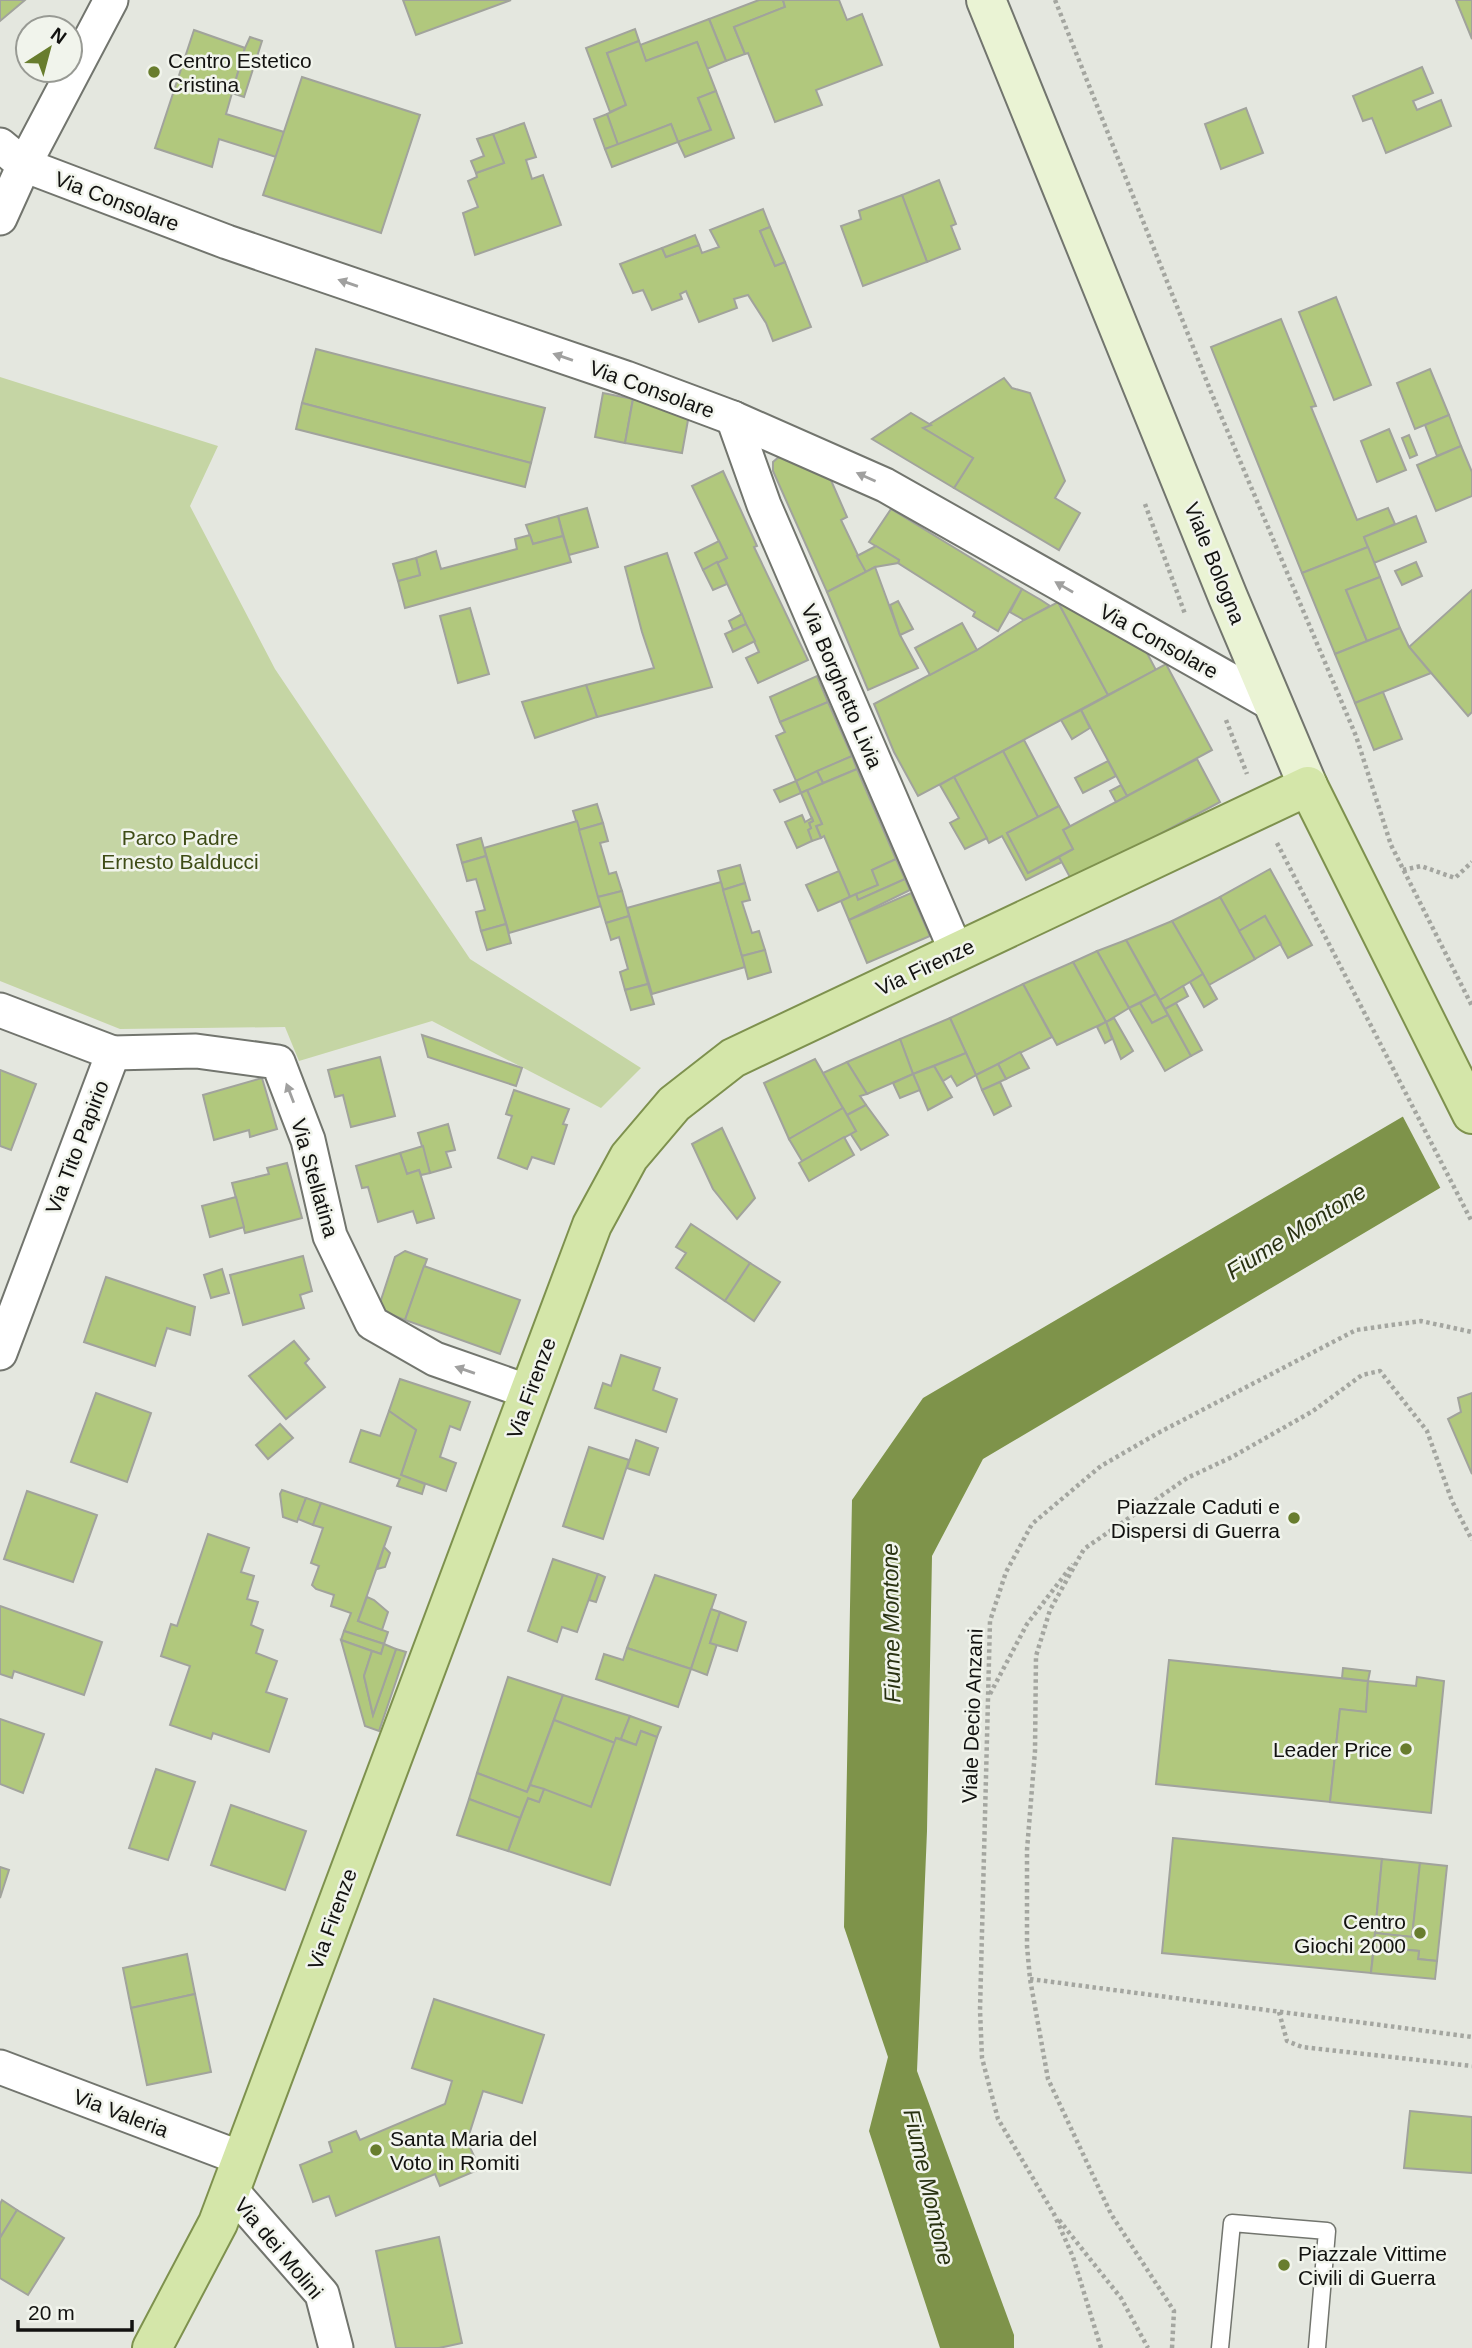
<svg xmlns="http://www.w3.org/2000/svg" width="1472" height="2348" viewBox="0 0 1472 2348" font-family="Arial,sans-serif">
<rect width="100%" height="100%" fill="#e4e7df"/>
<path fill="#c5d5a4" d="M0,377L218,446L190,506L275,669L470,959L641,1068L601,1108L432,1021L299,1061L285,1027L120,1029L0,981Z"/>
<path fill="#7e934a" d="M1472,1076V1169L983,1459L932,1556L927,1831L917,2071L1014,2335V2348H940L869,2131L888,2057L844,1927L852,1500L923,1398Z"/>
<path fill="#e4e7df" d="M1472,1072V1173L1442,1191L1401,1113Z"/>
<g fill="#b1c87d" stroke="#a1a39c" stroke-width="2">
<path d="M0,0H25L0,21Z"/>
<path d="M403,0H511L416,35Z"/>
<path d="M759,0H783L785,7L734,27L745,54L726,61L709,19Z"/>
<path d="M783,0H839L847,20L862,14L882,65L816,90L822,105L775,122L748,53L745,54L734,27L785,7Z"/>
<path d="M1456,0H1472V39Z"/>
<path d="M709,19L726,61L707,69L697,42L646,61L640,45Z"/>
<path d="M635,29L639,41L607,53L626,105L610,112L586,48Z"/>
<path d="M194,30L245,48L226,114L284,132L276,157L219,139L212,167L155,148Z"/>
<path d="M250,37L262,41L244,97L232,93L245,48Z"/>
<path d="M639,41L646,61L697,42L716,91L698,98L711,130L678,142L671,124L618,145L607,114L626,105L607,53Z"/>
<path d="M1422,67L1433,93L1413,101L1417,110L1441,100L1451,126L1386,153L1372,118L1363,121L1353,96Z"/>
<path d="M302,77L420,115L381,233L263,195Z"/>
<path d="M716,91L734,138L685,157L678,142L711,130L698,98Z"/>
<path d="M1246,108L1263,153L1221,169L1205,124Z"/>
<path d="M607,114L618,145L605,149L594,119Z"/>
<path d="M524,123L536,157L526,160L532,179L543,175L561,225L475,255L463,213L478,207L468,181L477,177L476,173L504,163L493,134Z"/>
<path d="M671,124L678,142L612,167L605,149Z"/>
<path d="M493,134L504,163L476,173L471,161L484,156L477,139Z"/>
<path d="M939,180L956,224L951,226L960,249L927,262L902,195Z"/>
<path d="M902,195L927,262L863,286L841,226L861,219L859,211Z"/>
<path d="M763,209L770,227L760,231L775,266L785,262L811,327L773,341L766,323L748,295L734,299L737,308L699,322L686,291L680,294L682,299L652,310L643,290L633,293L620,264L662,248L666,257L699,245L702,253L719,247L710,230Z"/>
<path d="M770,227L785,262L775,266L760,231Z"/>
<path d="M695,235L699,245L666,257L662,248Z"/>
<path d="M1336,297L1371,385L1334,400L1299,312Z"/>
<path d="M1281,319L1316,406L1311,407L1357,520L1388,508L1395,524L1364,537L1368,547L1302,573L1211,347Z"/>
<path d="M316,349L545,408L531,463L302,403Z"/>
<path d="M1430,369L1449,415L1415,429L1397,383Z"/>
<path d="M1004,378L1012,388L1030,393L1065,481L1055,498L1080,513L1059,550L954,488L973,458L923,428Z"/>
<path d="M603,393L633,399L625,443L595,437Z"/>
<path d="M633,399L690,409L682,453L625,443Z"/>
<path d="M302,403L531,463L525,487L296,429Z"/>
<path d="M911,413L931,425L923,428L973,458L954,488L872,439Z"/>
<path d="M1449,415L1461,446L1437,456L1425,425Z"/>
<path d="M1389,429L1406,470L1377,482L1361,441Z"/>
<path d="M1409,435L1417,455L1410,458L1402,438Z"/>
<path d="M1461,446L1472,472V496L1436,511L1417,465Z"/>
<path d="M780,456L830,478L847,517L841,520L866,572L827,592L773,471V462Z"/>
<path d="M723,471L757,546L754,547L808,660L758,683L746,658L759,652L717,562L727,558L692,486Z"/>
<path d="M587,508L598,547L569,555L558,516Z"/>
<path d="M891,509L1022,589L998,631L973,616L975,612L898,563L899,560L869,542Z"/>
<path d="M558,516L563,536L533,544L526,525Z"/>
<path d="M1416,516L1426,542L1374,563L1364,537Z"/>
<path d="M530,535L533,544L563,536L571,562L405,608L398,581L420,575L416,558L436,551L441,569L517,549L515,539Z"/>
<path d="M719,541L727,558L703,570L695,553Z"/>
<path d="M876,546L899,560L898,563L875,567L866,572L857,556Z"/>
<path d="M1368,547L1380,577L1346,590L1367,641L1335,654L1302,573Z"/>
<path d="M667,553L712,687L597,717L586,685L654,668L642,632L625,567Z"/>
<path d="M416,558L420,575L398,581L393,564Z"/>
<path d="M717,562L727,584L713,590L703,570Z"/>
<path d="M1416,562L1422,576L1402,585L1395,571Z"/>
<path d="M875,567L900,635L918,668L868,690L827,592Z"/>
<path d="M1380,577L1400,628L1367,641L1346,590Z"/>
<path d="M1022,589L1041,600L1050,606L1024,620L1010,612Z"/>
<path d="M1472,590V712L1468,716L1409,647Z"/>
<path d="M898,601L913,629L900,635L890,605Z"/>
<path d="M1058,602L1108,695L918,796L894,752L874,704L977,650L1024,620Z"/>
<path d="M1058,602L1139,638L1156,670L1108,695Z"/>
<path d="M470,608L489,674L458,683L440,616Z"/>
<path d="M742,614L746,624L733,630L729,621Z"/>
<path d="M962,623L977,650L930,675L915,648Z"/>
<path d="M746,624L755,641L733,652L725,634Z"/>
<path d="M1400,628L1409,647L1431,673L1355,703L1335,654Z"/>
<path d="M1166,664L1212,750L1127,796L1081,710Z"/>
<path d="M817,676L828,702L780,722L770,697Z"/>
<path d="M586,685L597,717L535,738L522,702Z"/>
<path d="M1383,692L1402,739L1374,750L1355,703Z"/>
<path d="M828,702L852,756L796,781L776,736L785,732L780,722Z"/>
<path d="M1081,710L1090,728L1072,739L1061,720Z"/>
<path d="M1024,740L1059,806L1038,817L1003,751Z"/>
<path d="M1003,751L1038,817L1007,833L1028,873L1059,857L1062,862L1026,880L1002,836L989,843L954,777Z"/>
<path d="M852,756L857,769L823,783L817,771Z"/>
<path d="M1197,759L1220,802L1072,881L1059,857L1073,849L1063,830Z"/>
<path d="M1108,761L1116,776L1083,793L1075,778Z"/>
<path d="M857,769L896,859L872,870L878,885L850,897L824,836L821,838L816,826L822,824L807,790Z"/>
<path d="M817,771L823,783L801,793L796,781Z"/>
<path d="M954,777L987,838L965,849L950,823L959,818L940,785Z"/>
<path d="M796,781L801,793L780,802L774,790Z"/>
<path d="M1121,785L1127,796L1116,802L1110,791Z"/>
<path d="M807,790L822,824L816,826L821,838L812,841L808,830L811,828L809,823L813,821L801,793Z"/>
<path d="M597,804L603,823L579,830L573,811Z"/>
<path d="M1059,806L1070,826L1063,830L1073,849L1028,873L1007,833Z"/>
<path d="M802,815L805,822L812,818L813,821L809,823L811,828L808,830L812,841L797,848L785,822Z"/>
<path d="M577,821L601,906L509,933L484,848Z"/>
<path d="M603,823L608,841L600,843L609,874L616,872L622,891L598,897L579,830Z"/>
<path d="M481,838L486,856L462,863L457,845Z"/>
<path d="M486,856L506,924L481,931L476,912L485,910L476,879L467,881L462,863Z"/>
<path d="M896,859L905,879L858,900L856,894L878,885L872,870Z"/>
<path d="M740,865L745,883L723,890L718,871Z"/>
<path d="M1270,869L1312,945L1288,958L1265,916L1239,931L1220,897Z"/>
<path d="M839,871L850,897L818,911L806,885Z"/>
<path d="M905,879L910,890L849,920L841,901L856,894L858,900Z"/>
<path d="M721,882L745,967L652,994L627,908Z"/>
<path d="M745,883L750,900L742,902L752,933L759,931L765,950L742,956L723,890Z"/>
<path d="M622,891L629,916L606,923L598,897Z"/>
<path d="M911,893L930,936L867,963L849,920Z"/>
<path d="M1220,897L1255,959L1209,985L1172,921Z"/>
<path d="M629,916L648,984L625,990L620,972L628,969L619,937L611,940L606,923Z"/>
<path d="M1265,916L1281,944L1255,959L1239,931Z"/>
<path d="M1172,921L1203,974L1160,1000L1126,940Z"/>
<path d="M506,924L511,943L487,950L481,931Z"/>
<path d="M1126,940L1156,994L1129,1008L1097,951Z"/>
<path d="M765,950L771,972L748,979L742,956Z"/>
<path d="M1097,951L1129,1008L1106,1022L1073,962Z"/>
<path d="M1073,962L1106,1022L1057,1045L1023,984Z"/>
<path d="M1203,974L1217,999L1204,1007L1190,982Z"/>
<path d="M648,984L654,1004L631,1010L625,990Z"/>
<path d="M1023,984L1052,1037L976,1075L950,1018Z"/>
<path d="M1183,986L1188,996L1165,1009L1160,1000Z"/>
<path d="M1156,994L1168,1015L1152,1023L1140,1003Z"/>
<path d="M1140,1003L1152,1023L1168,1015L1191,1056L1165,1071L1129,1008Z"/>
<path d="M1176,1003L1202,1050L1191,1056L1165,1009Z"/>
<path d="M950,1018L966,1053L913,1074L900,1039Z"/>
<path d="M1114,1018L1133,1051L1121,1059L1106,1022Z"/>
<path d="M1106,1022L1112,1039L1105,1043L1097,1027Z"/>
<path d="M422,1035L522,1068L516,1086L428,1057Z"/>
<path d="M900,1039L913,1074L867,1094L847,1062Z"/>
<path d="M1020,1052L1029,1068L1006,1079L998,1064Z"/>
<path d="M966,1053L976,1075L957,1086L951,1076L943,1081L934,1066Z"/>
<path d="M380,1057L395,1116L351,1127L343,1095L335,1097L328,1070Z"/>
<path d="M815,1059L843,1108L789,1139L764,1083Z"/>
<path d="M847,1062L867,1094L860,1096L866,1105L847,1115L823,1073Z"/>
<path d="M998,1064L1006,1079L982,1090L976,1075Z"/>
<path d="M934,1066L952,1097L928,1110L913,1074Z"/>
<path d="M0,1070L36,1084L11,1150L0,1146Z"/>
<path d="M913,1074L920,1090L900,1098L893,1083Z"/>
<path d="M262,1078L277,1129L250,1137L249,1130L214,1140L203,1095Z"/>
<path d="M1000,1082L1011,1106L994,1115L982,1090Z"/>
<path d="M514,1090L569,1109L563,1124L567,1125L554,1164L532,1157L527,1169L498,1158L512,1116L506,1114Z"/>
<path d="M866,1105L888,1135L861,1150L850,1133L856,1131L847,1115Z"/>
<path d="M843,1108L856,1131L802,1161L789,1139Z"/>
<path d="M448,1124L455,1150L446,1152L451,1167L430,1173L418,1133Z"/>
<path d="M722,1128L755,1198L737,1219L713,1189L692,1144Z"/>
<path d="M844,1137L854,1155L809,1181L799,1163Z"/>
<path d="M423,1146L430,1173L421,1175L419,1170L407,1174L400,1153Z"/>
<path d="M400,1153L407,1174L419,1170L434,1218L417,1223L413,1211L378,1222L368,1187L362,1188L356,1166Z"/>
<path d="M287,1163L302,1218L245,1233L232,1183L269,1174L267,1168Z"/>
<path d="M236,1197L244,1227L210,1237L202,1206Z"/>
<path d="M691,1224L750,1263L725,1301L676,1268L686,1253L676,1247Z"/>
<path d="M405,1251L427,1259L405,1320L382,1311L380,1303L395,1257Z"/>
<path d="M303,1256L312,1291L300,1295L304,1308L243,1325L230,1275Z"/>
<path d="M750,1263L780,1282L754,1321L725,1301Z"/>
<path d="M424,1266L520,1300L500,1354L405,1320Z"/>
<path d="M222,1269L229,1293L211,1298L204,1275Z"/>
<path d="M106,1277L195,1307L190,1335L167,1328L155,1366L84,1342Z"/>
<path d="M294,1341L309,1359L305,1363L325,1387L286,1419L249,1376Z"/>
<path d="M621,1355L660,1368L653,1390L677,1399L666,1432L595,1408L603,1383L611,1386Z"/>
<path d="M400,1379L470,1402L460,1430L450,1426L440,1457L456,1463L446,1491L401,1475L416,1430L389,1411Z"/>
<path d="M96,1393L151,1413L127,1482L71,1462Z"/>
<path d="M1472,1393V1474L1448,1419L1461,1412L1458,1398Z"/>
<path d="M389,1411L416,1430L401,1475L425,1484L422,1494L397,1486L400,1479L350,1462L361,1430L380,1436Z"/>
<path d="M280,1424L293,1438L268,1459L256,1445Z"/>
<path d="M636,1440L658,1448L649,1475L627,1468Z"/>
<path d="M589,1447L629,1460L603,1539L563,1526Z"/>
<path d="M282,1490L306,1498L297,1522L283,1517L280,1494Z"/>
<path d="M27,1491L97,1515L73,1582L4,1559Z"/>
<path d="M306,1498L321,1503L313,1525L298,1519Z"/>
<path d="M321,1503L391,1527L358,1621L388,1632L384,1644L344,1631L351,1613L331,1606L334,1595L316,1589L312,1585L319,1566L311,1563L323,1528L313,1525Z"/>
<path d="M208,1534L249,1548L241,1572L254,1576L247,1599L258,1602L251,1625L263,1630L256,1653L277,1661L266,1692L287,1699L269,1752L213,1733L211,1739L170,1725L190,1666L161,1656L171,1624L177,1626Z"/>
<path d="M384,1547L390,1553L385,1567L377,1569Z"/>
<path d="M553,1559L598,1574L577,1632L562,1627L557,1642L528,1631Z"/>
<path d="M598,1574L605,1577L596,1602L589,1600Z"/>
<path d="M655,1575L716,1595L691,1669L627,1648Z"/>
<path d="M367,1597L374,1600L388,1612L382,1630L358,1621Z"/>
<path d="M0,1606L102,1642L84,1695L14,1671L12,1678L0,1674Z"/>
<path d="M711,1609L720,1612L710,1643L717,1644L707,1675L691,1669Z"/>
<path d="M720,1612L746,1622L737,1651L710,1643Z"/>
<path d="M344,1631L384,1644L381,1654L341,1640Z"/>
<path d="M341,1640L372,1651L364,1676L373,1715L396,1649L406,1652L379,1731L365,1726Z"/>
<path d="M384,1644L396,1649L373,1715L364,1676L372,1651L381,1654Z"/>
<path d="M627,1648L691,1669L678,1707L596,1679L604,1654L623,1660Z"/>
<path d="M1169,1660L1368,1681L1366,1712L1340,1709L1330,1802L1156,1784Z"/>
<path d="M1343,1668L1370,1671L1368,1681L1342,1678Z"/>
<path d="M508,1677L563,1695L527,1792L477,1773Z"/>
<path d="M1417,1677L1444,1681L1431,1813L1330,1802L1340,1709L1366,1712L1368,1681L1416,1686Z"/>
<path d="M563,1695L630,1716L621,1739L616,1738L615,1743L554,1720Z"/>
<path d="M630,1716L661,1727L657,1737L641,1731L636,1745L621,1739Z"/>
<path d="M0,1719L44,1734L23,1793L0,1784Z"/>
<path d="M554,1720L615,1743L591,1807L530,1785Z"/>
<path d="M641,1731L657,1737L610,1885L508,1851L528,1798L539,1802L544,1789L591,1807L616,1738L636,1745Z"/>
<path d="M156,1769L195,1782L168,1860L129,1848Z"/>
<path d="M477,1773L527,1792L530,1785L544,1789L539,1802L528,1798L520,1818L469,1799Z"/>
<path d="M469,1799L520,1818L508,1851L457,1835Z"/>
<path d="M231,1805L306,1831L285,1890L211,1865Z"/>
<path d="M1173,1838L1382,1859L1371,1973L1162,1953Z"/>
<path d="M1382,1859L1420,1863L1412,1937L1375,1933Z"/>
<path d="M1420,1863L1447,1866L1437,1961L1418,1959L1419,1951L1374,1947L1375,1933L1412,1937Z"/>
<path d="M0,1867L9,1870L0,1898Z"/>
<path d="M1374,1947L1419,1951L1418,1959L1437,1961L1435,1979L1371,1973Z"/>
<path d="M187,1954L195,1994L131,2008L123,1968Z"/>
<path d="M195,1994L211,2072L147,2085L131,2008Z"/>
<path d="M434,1999L544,2035L522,2103L483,2091L467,2141L480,2169L440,2186L435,2174L336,2216L329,2196L313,2202L300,2165L332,2152L329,2142L356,2131L360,2140L445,2104L452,2081L412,2068Z"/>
<path d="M1410,2111L1472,2117V2173L1404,2168Z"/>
<path d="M2,2200L17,2210L0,2238V2204Z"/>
<path d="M17,2210L64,2238L28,2295L0,2278V2238Z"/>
<path d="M439,2237L462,2343L439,2348H396L376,2251Z"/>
</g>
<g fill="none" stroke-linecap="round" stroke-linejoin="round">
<g stroke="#72756e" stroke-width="19">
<path id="lane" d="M1220,2348L1232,2223L1327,2231L1317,2348"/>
</g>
<g stroke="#72756e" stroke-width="37">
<g id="street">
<path d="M0,145L24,165L227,242L626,378L733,418L885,485L1274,705"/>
<path d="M0,218L24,165L111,0"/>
<path d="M733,418L764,505L957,953"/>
<path d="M0,1010L113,1053L0,1353"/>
<path d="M113,1053L196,1051L278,1062L308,1140L330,1236L372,1323L435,1359L529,1392"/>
<path d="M0,2067L243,2159"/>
<path d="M231,2190L322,2294L336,2348"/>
</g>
</g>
<g stroke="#72756e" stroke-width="42">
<path id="secondary" d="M986,0L1228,597L1308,786"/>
</g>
<g stroke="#7e914e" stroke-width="42">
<path id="primary" d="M152,2348L218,2223L592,1225L629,1157L674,1104L733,1058L1308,786L1472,1114"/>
</g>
<g stroke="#a4a6a0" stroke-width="4.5" stroke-dasharray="3.5 3.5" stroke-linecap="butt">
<path d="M1055,0L1211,392L1356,736L1391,845L1472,1006"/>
<path d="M1145,504L1185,614"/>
<path d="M1226,720L1247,774"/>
<path d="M1277,843L1472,1222"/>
<path d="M1403,870L1421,866L1455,878L1472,862"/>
<path d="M990,1694L1027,1624L1073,1564"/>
<path d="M1030,1979L1472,2037"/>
<path d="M1279,2012L1287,2041L1302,2047L1472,2066"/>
<path d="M1059,2220L1121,2298L1148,2348"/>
<path d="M1101,2348L1073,2257L1054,2214L998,2119L982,2058L980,2010L990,1621L1006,1572L1032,1524L1101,1466L1158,1433L1356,1330L1421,1321L1472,1332"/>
<path d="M1172,2348L1174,2311L1111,2214L1048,2079L1030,1979L1027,1946V1850L1035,1751L1036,1656L1050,1610L1084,1549L1187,1478L1232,1457L1313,1411L1362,1375L1380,1371L1427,1431L1452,1501L1472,1540"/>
</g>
<use href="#lane" stroke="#fff" stroke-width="16"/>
<use href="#street" stroke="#fff" stroke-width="33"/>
<use href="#secondary" stroke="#eaf3d4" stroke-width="38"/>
<use href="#primary" stroke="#d4e6a9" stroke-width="38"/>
</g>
<defs><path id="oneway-solid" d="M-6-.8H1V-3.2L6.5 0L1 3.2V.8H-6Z" transform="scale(1.75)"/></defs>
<g fill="#a0a09f">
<use href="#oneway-solid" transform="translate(348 283) rotate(-161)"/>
<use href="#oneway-solid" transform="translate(563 357) rotate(-161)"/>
<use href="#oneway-solid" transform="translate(866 477) rotate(-156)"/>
<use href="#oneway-solid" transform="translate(1064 587) rotate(-150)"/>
<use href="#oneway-solid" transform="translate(290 1093) rotate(-111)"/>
<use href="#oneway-solid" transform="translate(465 1370) rotate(-161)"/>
</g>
<g fill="#687d2e" stroke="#f1f4ec" stroke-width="2.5">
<circle cx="154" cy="72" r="7"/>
<circle cx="1294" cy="1518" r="7"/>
<circle cx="1406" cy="1749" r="7"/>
<circle cx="1420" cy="1933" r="7"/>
<circle cx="376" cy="2150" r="7"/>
<circle cx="1284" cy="2265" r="7"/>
</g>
<g text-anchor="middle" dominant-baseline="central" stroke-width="5" stroke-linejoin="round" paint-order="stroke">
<g font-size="21" fill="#121210" stroke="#f1f4ec" text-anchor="start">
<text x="168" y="60">Centro Estetico<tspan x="168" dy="24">Cristina</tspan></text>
<text x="1280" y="1506" text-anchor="end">Piazzale Caduti e<tspan x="1280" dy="24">Dispersi di Guerra</tspan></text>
<text x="1392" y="1749" text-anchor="end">Leader Price</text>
<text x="1406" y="1921" text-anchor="end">Centro<tspan x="1406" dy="24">Giochi 2000</tspan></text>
<text x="390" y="2138">Santa Maria del<tspan x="390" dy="24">Voto in Romiti</tspan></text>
<text x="1298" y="2253">Piazzale Vittime<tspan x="1298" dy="24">Civili di Guerra</tspan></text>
</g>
<g font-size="21" fill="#121210" stroke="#f1f4ec">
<text transform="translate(117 201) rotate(21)">Via Consolare</text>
<text transform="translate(652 389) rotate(20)">Via Consolare</text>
<text transform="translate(1215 563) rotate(68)">Viale Bologna</text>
<text transform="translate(1159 641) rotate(29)">Via Consolare</text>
<text transform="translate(842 686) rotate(67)">Via Borghetto Livia</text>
<text transform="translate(925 967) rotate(-25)">Via Firenze</text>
<text transform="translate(77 1147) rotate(-69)">Via Tito Papirio</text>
<text transform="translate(315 1178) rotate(74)">Via Stellatina</text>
<text transform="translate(531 1388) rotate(-70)">Via Firenze</text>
<text transform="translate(972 1716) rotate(-88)">Viale Decio Anzani</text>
<text transform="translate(332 1919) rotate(-70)">Via Firenze</text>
<text transform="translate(121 2113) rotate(21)">Via Valeria</text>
<text transform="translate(279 2248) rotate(50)">Via dei Molini</text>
</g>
<g font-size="21" fill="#3e4c16" stroke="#f1f4ec">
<text x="180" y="837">Parco Padre<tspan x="180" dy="24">Ernesto Balducci</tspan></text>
</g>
<g font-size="23" font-style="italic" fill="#283111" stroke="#f1f4ec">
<text transform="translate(1296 1231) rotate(-32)">Fiume Montone</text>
<text transform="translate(891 1623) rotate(-91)">Fiume Montone</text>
<text transform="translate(929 2187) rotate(77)">Fiume Montone</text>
</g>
</g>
<g transform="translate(49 49) rotate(36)"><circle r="33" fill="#f1f4ec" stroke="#989a94" stroke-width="2"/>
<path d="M0-5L12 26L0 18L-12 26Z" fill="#687d2e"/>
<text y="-10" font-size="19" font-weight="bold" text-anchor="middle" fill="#121210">N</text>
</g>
<path d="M18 2320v10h114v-10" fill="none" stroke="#121210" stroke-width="3.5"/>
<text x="28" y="2320" font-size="21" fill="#121210" stroke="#f1f4ec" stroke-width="5" paint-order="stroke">20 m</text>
</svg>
